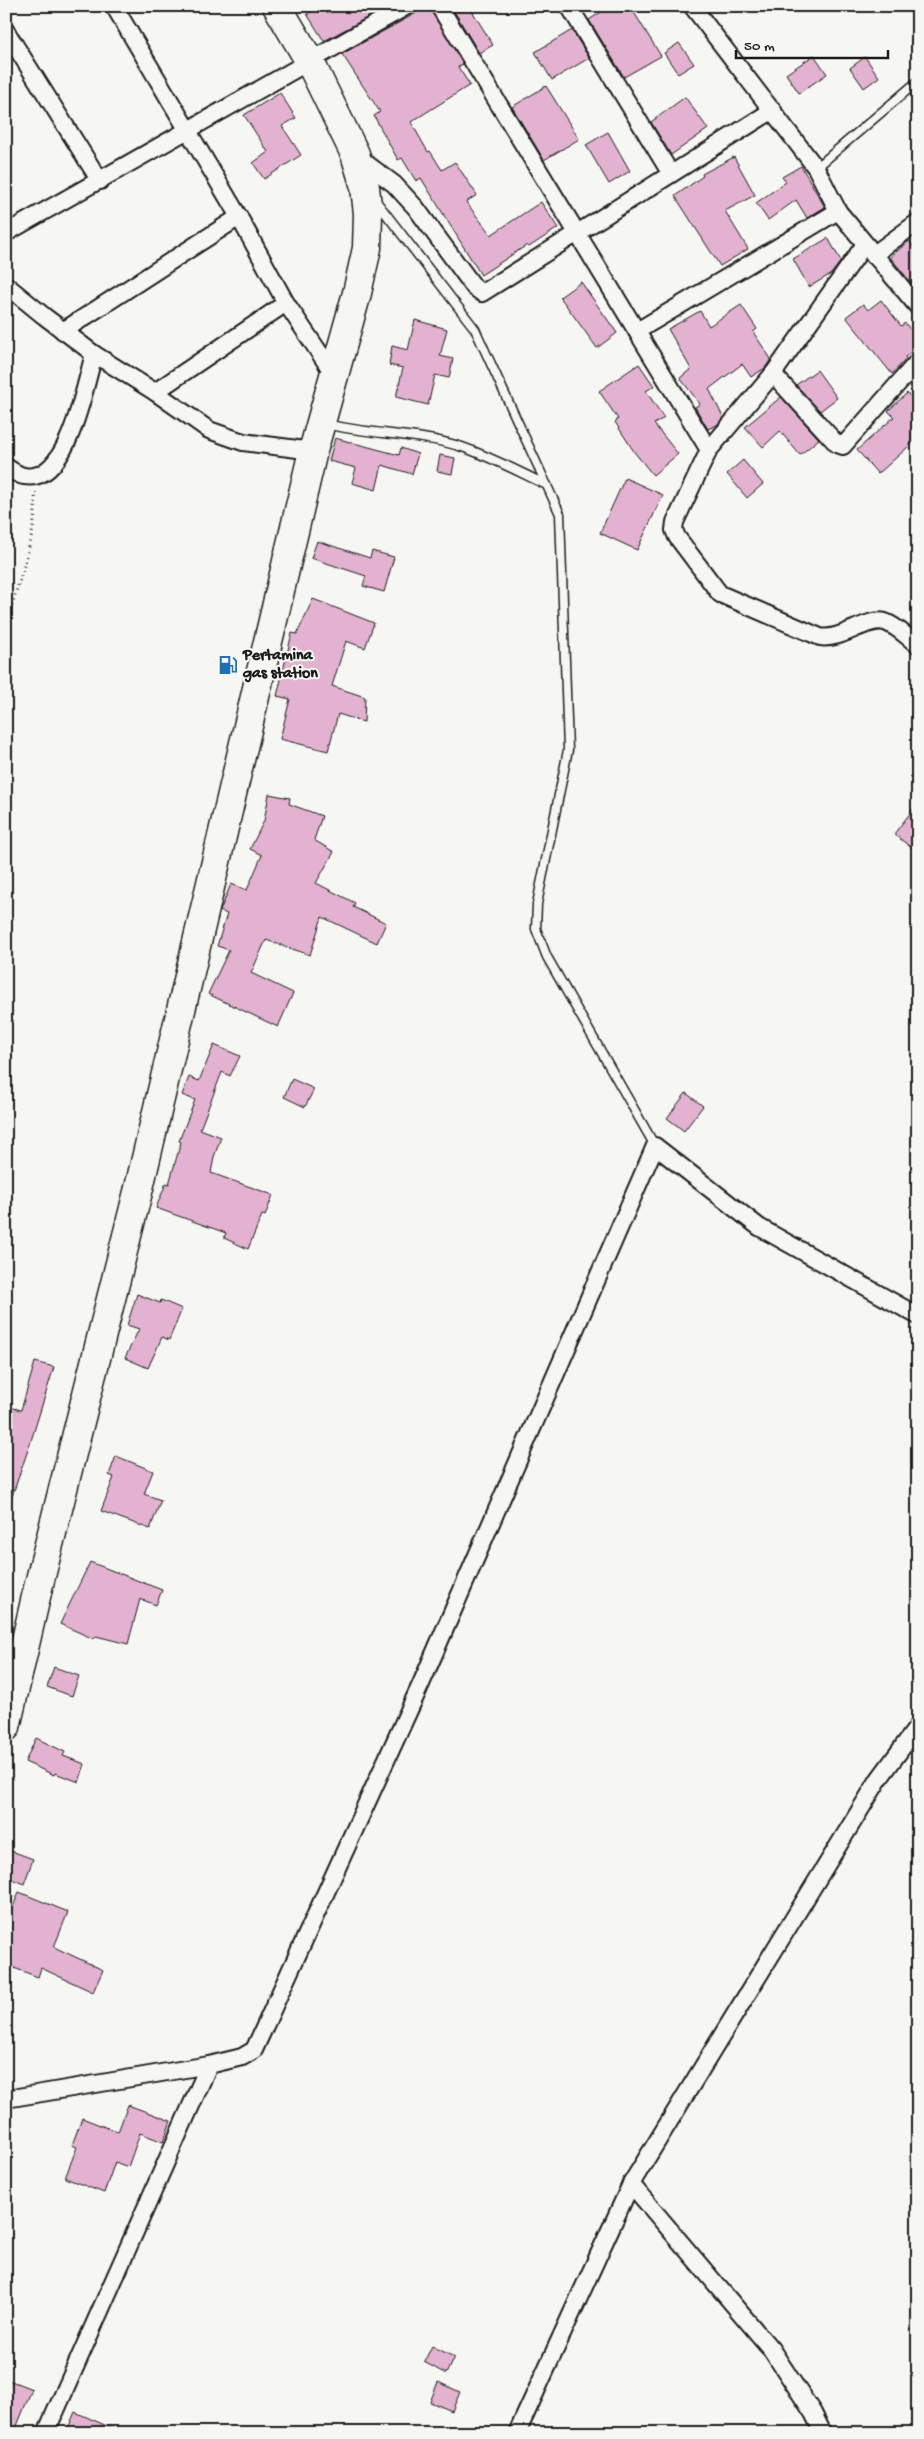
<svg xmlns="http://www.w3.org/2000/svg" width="924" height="2439" viewBox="0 0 924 2439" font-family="'Gochi Hand',sans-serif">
<rect width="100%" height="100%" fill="#f6f6f2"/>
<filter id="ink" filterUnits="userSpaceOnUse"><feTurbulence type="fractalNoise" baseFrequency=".02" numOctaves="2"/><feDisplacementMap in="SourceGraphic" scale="10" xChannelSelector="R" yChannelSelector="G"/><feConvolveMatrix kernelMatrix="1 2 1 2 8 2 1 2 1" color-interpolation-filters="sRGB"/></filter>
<g filter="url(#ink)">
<g fill="#e3b2d1" stroke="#1c1c1c">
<path d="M319,6H366L372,15L324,41L307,14Z"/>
<path d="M429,6L463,64L458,67L470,85L411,122L428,152L430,151L442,170L455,162L477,195L466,202L491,235L541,202L558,228L529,247L527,245L481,275L421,178L416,181L402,158L398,160L374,116L380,112L342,54Z"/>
<path d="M451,6H469L493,45L479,53Z"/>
<path d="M610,6H630L661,56L624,77L589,20Z"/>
<path d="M572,30L589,58L552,80L535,52Z"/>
<path d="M679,43L694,64L678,74L664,53Z"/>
<path d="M814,55L827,74L799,93L786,74Z"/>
<path d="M865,57L879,77L864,88L850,68Z"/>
<path d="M546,86L579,139L544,160L512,107Z"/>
<path d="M280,93L296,118L282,126L301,155L264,179L253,163L268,152L244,115Z"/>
<path d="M685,97L708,129L671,155L651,122Z"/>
<path d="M608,132L630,171L609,184L586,145Z"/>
<path d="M734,157L755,195L725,211L748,249L720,266L675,196L703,176L702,174Z"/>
<path d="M801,166L825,207L807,218L796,200L768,220L756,203L786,182L782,177Z"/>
<path d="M828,238L841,261L831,274L809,287L793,259Z"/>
<path d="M909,241L918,252V291L890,257Z"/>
<path d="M581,282L617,333L597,348L560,297Z"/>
<path d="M881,300L901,326L905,323L918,339V346L905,357L906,359L892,374L846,317L863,304L868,310Z"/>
<path d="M741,305L757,329L753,332L771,359L765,368L751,377L742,364L709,389L723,417L717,425L708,429L695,407L700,404L680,378L691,369L668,329L700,311L709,326Z"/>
<path d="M415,320L447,329L440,356L453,359L449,378L435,375L428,405L396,397L403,368L389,365L392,346L408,350Z"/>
<path d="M639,364L654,386L646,391L664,418L654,424L678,454L653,475L635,453L615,422L618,419L599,391Z"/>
<path d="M817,370L837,398L820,411L796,385Z"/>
<path d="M907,393L918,405V438L878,474L857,450L894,417L888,411Z"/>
<path d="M781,397L819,439L800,455L780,431L763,447L745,427Z"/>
<path d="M335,438L399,455L401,448L418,454L412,474L382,465L376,490L352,483L356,468L329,461Z"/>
<path d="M440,455L455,458L452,474L437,471Z"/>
<path d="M743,460L763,484L747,498L727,474Z"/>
<path d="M625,478L663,495L637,550L600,533Z"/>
<path d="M317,541L370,558L372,551L394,557L384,592L363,586L366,576L311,558Z"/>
<path d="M313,599L374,623L365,648L346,641L332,686L365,697L364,722L338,714L328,751L280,739L290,699L277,696L292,633L297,634Z"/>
<path d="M269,794L290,798L289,804L322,816L314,840L334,852L316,883L355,903L353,907L386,923L377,943L322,917L310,955L266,940L251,973L293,993L278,1027L208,994L229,950L217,946L227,914L220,911L231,884L247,890L262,855L250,849L264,821Z"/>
<path d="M918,803V853L894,834Z"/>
<path d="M214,1045L240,1056L230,1076L222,1072L200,1129L221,1137L214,1157L211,1173L273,1195L265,1216L262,1215L248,1249L224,1238L226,1233L156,1208L166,1183L169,1184L181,1142L179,1141L195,1100L182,1095L189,1077L199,1081Z"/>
<path d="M292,1079L314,1089L305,1107L284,1097Z"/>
<path d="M686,1093L703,1106L684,1131L667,1118Z"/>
<path d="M137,1294L160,1303L161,1300L182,1309L169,1340L162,1337L148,1368L125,1358L139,1329L127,1325Z"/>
<path d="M35,1362L54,1367L30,1444L9,1505H6V1406L21,1410Z"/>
<path d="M116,1456L153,1471L144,1494L161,1500L150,1529L101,1511L114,1477L109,1475Z"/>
<path d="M90,1562L162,1590L156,1605L140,1599L128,1644L96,1636L94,1639L60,1624Z"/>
<path d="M54,1667L79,1676L72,1696L47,1687Z"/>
<path d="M36,1738L65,1752L63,1756L85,1764L79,1782L55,1773L54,1775L25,1762Z"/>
<path d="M6,1849L33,1859L24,1884L6,1877Z"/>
<path d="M19,1892L68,1912L54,1947L103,1970L93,1992L41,1968L38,1977L6,1965V1924Z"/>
<path d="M128,2105L171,2121L163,2142L140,2133L128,2167L115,2162L104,2193L65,2178L77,2147L72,2145L82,2118L118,2132Z"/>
<path d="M432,2346L454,2357L446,2374L424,2362Z"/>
<path d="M6,2379L32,2389L14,2433H6Z"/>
<path d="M438,2382L460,2392L452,2411L430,2402Z"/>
<path d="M75,2412L123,2433H66Z"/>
</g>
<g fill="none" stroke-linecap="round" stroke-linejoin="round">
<g stroke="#1c1c1c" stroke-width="11">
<g id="lane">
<path d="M816,168L918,81"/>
<path d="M376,201L475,329L560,514L568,750L537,904L536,929L547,957L655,1146"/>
<path d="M326,424C371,435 419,433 462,447C491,457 519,472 547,485"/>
</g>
</g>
<g stroke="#1c1c1c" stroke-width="20">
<g id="street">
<path d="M114,6L239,217L286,303L335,376"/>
<path d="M439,6L709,450"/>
<path d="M569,6L671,174"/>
<path d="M692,6L816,168L838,211L918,307"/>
<path d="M6,31L100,181"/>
<path d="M356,156L394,184L416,208L474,287L482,293L773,110"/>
<path d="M6,233L407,6"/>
<path d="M865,244L773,374L709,450L675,522L674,530L677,537L720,594L820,637C841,641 867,617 885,622C897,626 908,638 918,645"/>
<path d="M873,255L918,222"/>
<path d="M6,285L44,316L94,354L155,392L209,430L243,442L313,451"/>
<path d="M63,331L239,217"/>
<path d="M637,331L838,211"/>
<path d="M773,374L837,444L843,446L918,361"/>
<path d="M155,392L286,303"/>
<path d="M6,467C12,470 17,475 24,476C68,485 85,385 94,354"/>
<path d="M6,2099L209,2065L242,2057L254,2050L421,1684L655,1146L759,1227L918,1316"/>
<path d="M631,2184L879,1779L918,1726"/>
<path d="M46,2433L209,2065"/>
<path d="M517,2433L631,2184L771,2349L813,2413L823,2433"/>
</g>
</g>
<g stroke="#1c1c1c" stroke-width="31">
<path id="highway" d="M6,1727L38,1588L139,1188L313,451L357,293L367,248L368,214L365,187L355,154L309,60L277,6"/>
</g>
<path stroke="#1c1c1c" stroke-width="3" stroke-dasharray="1 4" stroke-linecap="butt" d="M6,624C18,582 38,535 35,492"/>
<use href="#lane" stroke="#f6f6f2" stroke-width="8"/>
<use href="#street" stroke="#f6f6f2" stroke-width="16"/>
<use href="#highway" stroke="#f6f6f2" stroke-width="28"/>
</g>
</g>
<defs>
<g id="fuel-bare" transform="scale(1.5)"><path d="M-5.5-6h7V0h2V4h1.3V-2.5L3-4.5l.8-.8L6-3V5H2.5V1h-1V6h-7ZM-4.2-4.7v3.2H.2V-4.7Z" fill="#1f6fb2" stroke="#f6f6f2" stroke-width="2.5" paint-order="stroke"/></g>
</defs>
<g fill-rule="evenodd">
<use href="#fuel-bare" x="228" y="665"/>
</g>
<g text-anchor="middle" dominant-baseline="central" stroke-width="4" stroke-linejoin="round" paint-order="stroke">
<g font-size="16" font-weight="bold" fill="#1c1c1c" stroke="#f6f6f2" text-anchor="start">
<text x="243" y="656">Pertamina<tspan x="243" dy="18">gas station</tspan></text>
</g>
</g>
<rect width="924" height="2439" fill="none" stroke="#f6f6f2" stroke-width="25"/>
<rect x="12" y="12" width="899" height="2414" fill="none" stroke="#1c1c1c" stroke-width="2" filter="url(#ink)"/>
<path d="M736 50v8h152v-8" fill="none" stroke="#1c1c1c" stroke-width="2.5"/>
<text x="744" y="50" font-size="15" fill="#1c1c1c" stroke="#f6f6f2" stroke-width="4" paint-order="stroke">50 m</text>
</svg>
